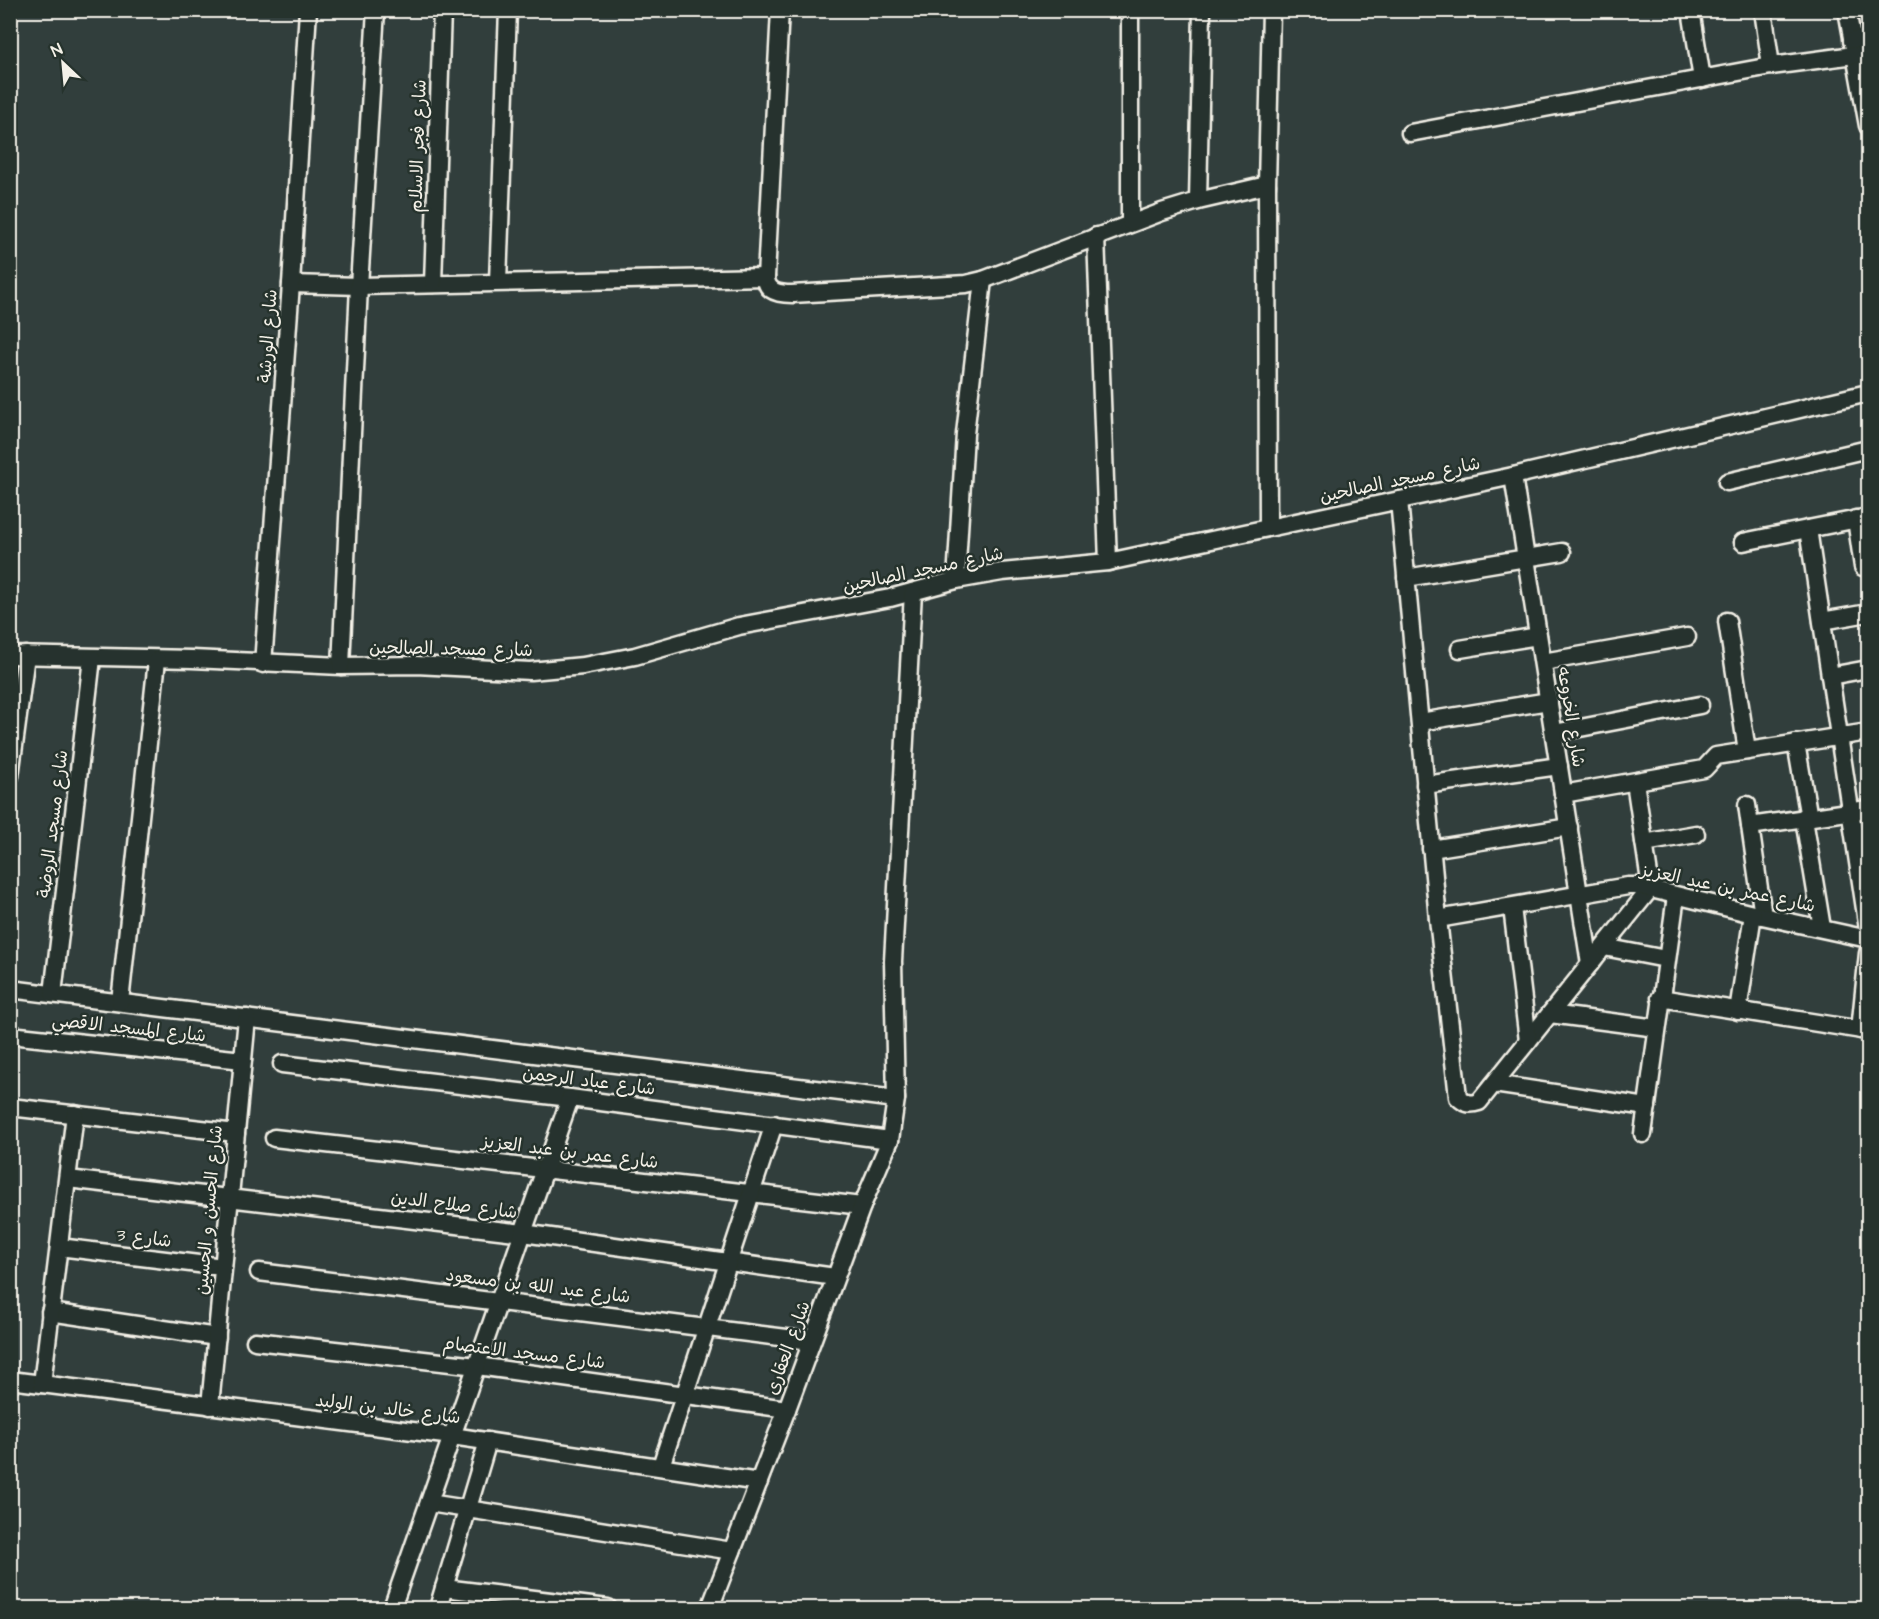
<svg xmlns="http://www.w3.org/2000/svg" width="1879" height="1619" viewBox="0 0 1879 1619" font-family="'Architects Daughter','Playpen Sans Arabic',sans-serif">
<rect width="100%" height="100%" fill="#313e3c"/>
<filter id="ink" filterUnits="userSpaceOnUse"><feTurbulence type="fractalNoise" baseFrequency=".0167" numOctaves="2"/><feDisplacementMap in="SourceGraphic" scale="12" xChannelSelector="R" yChannelSelector="G"/><feConvolveMatrix kernelMatrix="1 2 1 2 8 2 1 2 1" color-interpolation-filters="sRGB"/></filter>
<g filter="url(#ink)">
<g fill="none" stroke-linecap="round" stroke-linejoin="round">
<g stroke="#f4f1e8" stroke-width="21">
<g id="minor">
<path d="M780,10L766,277C766,292 779,294 792,294L966,284L983,280L1162,212L1198,201L1267,185"/>
<path d="M1130,10V222"/>
<path d="M1691,10L1702,79"/>
<path d="M1763,10L1771,66"/>
<path d="M1847,10L1868,126"/>
<path d="M1852,41L1868,37"/>
<path d="M1410,133L1771,66L1854,55"/>
<path d="M1198,201L1202,10"/>
<path d="M1096,236L1108,562"/>
<path d="M498,282L508,10"/>
<path d="M291,284L359,286L766,277"/>
<path d="M433,284L442,10"/>
<path d="M1513,476L1590,964"/>
<path d="M1727,482L1868,449"/>
<path d="M1399,500L1438,919L1458,1097C1465,1104 1470,1105 1479,1102L1651,888L1635,782"/>
<path d="M1856,519L1863,567"/>
<path d="M1268,527L1267,185L1271,10"/>
<path d="M1808,529L1868,929"/>
<path d="M1743,542L1868,517"/>
<path d="M1406,578L1562,552"/>
<path d="M956,580L965,434L983,280"/>
<path d="M1727,621L1747,751"/>
<path d="M1822,621L1868,613"/>
<path d="M1460,649L1538,636"/>
<path d="M10,655L192,659L341,666L416,665L530,671L583,666L635,656L739,626L890,598L956,580L1002,572L1108,562L1513,476L1868,393"/>
<path d="M1543,662L1687,637"/>
<path d="M263,664L291,284L308,10"/>
<path d="M341,666L359,286L376,10"/>
<path d="M1830,676L1868,669"/>
<path d="M1420,722L1549,701"/>
<path d="M1554,733L1700,705"/>
<path d="M1796,743L1809,818"/>
<path d="M10,776L26,655"/>
<path d="M1425,785L1559,766"/>
<path d="M1563,794L1704,769L1716,756L1868,732"/>
<path d="M1747,805L1763,916"/>
<path d="M1804,819L1822,928"/>
<path d="M1750,826L1868,809"/>
<path d="M1644,843L1696,834"/>
<path d="M1431,849L1569,827"/>
<path d="M1512,907L1528,1041"/>
<path d="M1438,919L1628,886H1639L1753,914L1868,939"/>
<path d="M1604,947L1666,959"/>
<path d="M10,989L896,1099"/>
<path d="M53,994L92,658"/>
<path d="M1660,998L1868,1031"/>
<path d="M120,1002L157,660"/>
<path d="M1738,1011L1753,914"/>
<path d="M1550,1014L1657,1028"/>
<path d="M1860,1030L1868,953"/>
<path d="M10,1035L243,1060"/>
<path d="M282,1064L570,1098L890,1140"/>
<path d="M1494,1084L1647,1107"/>
<path d="M10,1107L236,1133"/>
<path d="M1643,1134L1676,896"/>
<path d="M274,1138L862,1206"/>
<path d="M68,1179L523,1233L835,1277"/>
<path d="M59,1247L223,1267"/>
<path d="M259,1272L811,1341"/>
<path d="M50,1312L217,1337"/>
<path d="M255,1341L477,1366L787,1409"/>
<path d="M10,1380L452,1436L759,1482"/>
<path d="M42,1384L75,1114"/>
<path d="M210,1406L247,1018"/>
<path d="M661,1466L774,1124"/>
<path d="M429,1503L732,1551"/>
<path d="M444,1588L608,1608"/>
<path d="M392,1608L570,1098"/>
<path d="M438,1608L488,1441"/>
<path d="M710,1608L787,1409L862,1206L890,1140L896,1099L893,961L913,592"/>
</g>
</g>
<use href="#minor" stroke="#26332d" stroke-width="16"/>
</g>
</g>
<g text-anchor="middle" dominant-baseline="central" stroke-width="5" stroke-linejoin="round" paint-order="stroke">
<g font-size="18" fill="#f4f1e8" stroke="#26332d">
<text transform="translate(418 146) rotate(-88)">شارع فجر الاسلام</text>
<text transform="translate(268 336) rotate(-86)">شارع الورشة</text>
<text transform="translate(1400 480) rotate(-12)">شارع مسجد الصالحين</text>
<text transform="translate(923 570) rotate(-12)">شارع مسجد الصالحين</text>
<text transform="translate(451 649) rotate(1)">شارع مسجد الصالحين</text>
<text transform="translate(1571 717) rotate(81)">شارع الخروعه</text>
<text transform="translate(53 824) rotate(-83)">شارع مسجد الروضة</text>
<text transform="translate(1728 888) rotate(12)">شارع عمر بن عبد العزيز</text>
<text transform="translate(129 1028) rotate(6)">شارع المسجد الاقصي</text>
<text transform="translate(589 1081) rotate(7)">شارع عباد الرحمن</text>
<text transform="translate(570 1152) rotate(7)">شارع عمر بن عبد العزيز</text>
<text transform="translate(454 1205) rotate(7)">شارع صلاح الدين</text>
<text transform="translate(209 1210) rotate(-85)">شارع الحسن و الحسين</text>
<text transform="translate(144 1238) rotate(7)">شارع 3</text>
<text transform="translate(538 1286) rotate(7)">شارع عبد الله بن مسعود</text>
<text transform="translate(788 1348) rotate(-70)">شارع العقارى</text>
<text transform="translate(524 1353) rotate(7)">شارع مسجد الاعتصام</text>
<text transform="translate(388 1409) rotate(7)">شارع خالد بن الوليد</text>
</g>
</g>
<rect width="1879" height="1619" fill="none" stroke="#26332d" stroke-width="36"/>
<rect x="18" y="18" width="1843" height="1583" fill="none" stroke="#f4f1e8" stroke-width="2" filter="url(#ink)"/>
<g transform="translate(63 63) rotate(334)" stroke="#26332d" stroke-width="4.5" paint-order="stroke">
<path d="M0-4.5L10 22L0 15L-10 22Z" fill="#f4f1e8"/>
<text y="-9" font-size="16" font-weight="bold" text-anchor="middle" fill="#f4f1e8">N</text>
</g>
</svg>
